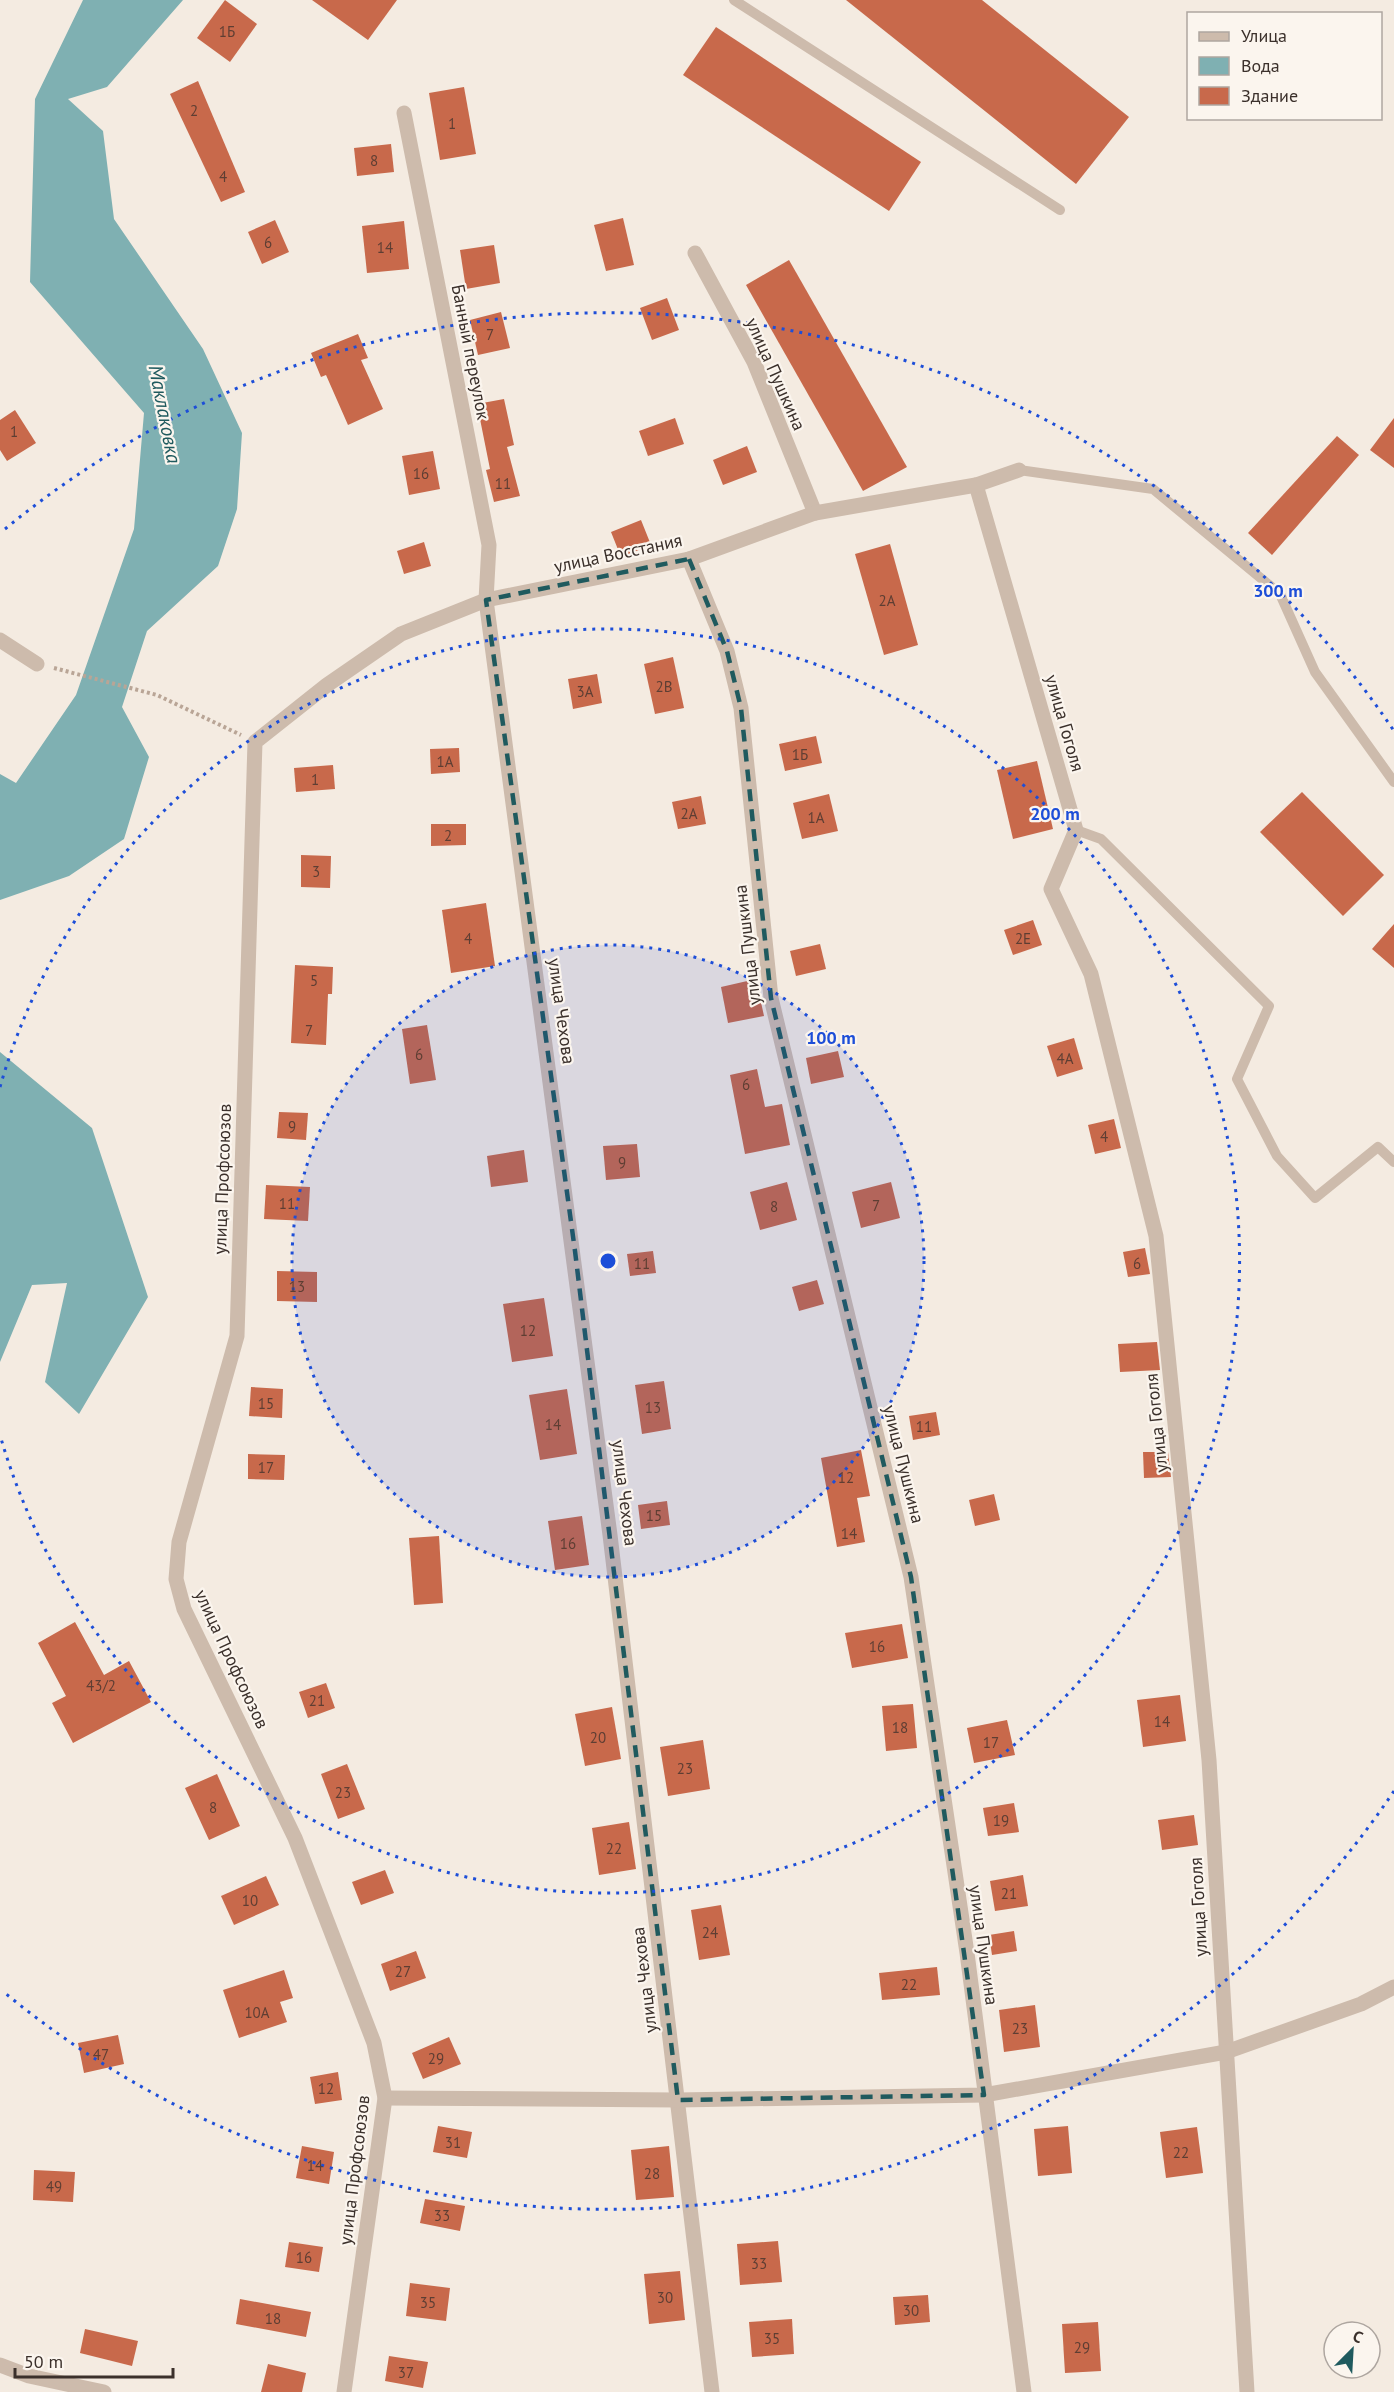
<svg xmlns="http://www.w3.org/2000/svg" width="1394" height="2392" viewBox="0 0 1394 2392" font-family="'PT Sans',sans-serif">
<rect width="100%" height="100%" fill="#f4ebe1"/>
<g fill="#7fb0b2">
<path d="M83,0H183L107,87L68,99L103,131L114,219L203,349L242,433L237,509L218,566L147,631L122,707L149,757L124,839L69,876L0,900V774L16,783L76,695L134,529L144,413L30,282L35,99Z"/>
<path d="M0,1052L92,1128L148,1297L79,1414L45,1382L67,1283L32,1285L0,1362Z"/>
</g>
<g fill="#c8694b">
<path d="M225,0L257,24L230,62L197,38Z"/>
<path d="M312,0H397L368,40Z"/>
<path d="M846,0H982L1129,117L1076,184Z"/>
<path d="M716,27L921,162L889,211L683,75Z"/>
<path d="M198,81L245,192L221,202L170,94Z"/>
<path d="M464,87L476,154L440,160L429,93Z"/>
<path d="M391,144L394,172L357,176L354,148Z"/>
<path d="M623,218L634,265L606,271L594,225Z"/>
<path d="M275,220L289,252L262,264L248,232Z"/>
<path d="M404,221L409,269L367,273L362,226Z"/>
<path d="M494,245L500,283L466,289L460,250Z"/>
<path d="M789,260L907,467L863,491L746,285Z"/>
<path d="M667,298L679,330L652,340L640,308Z"/>
<path d="M501,312L510,348L478,355L470,320Z"/>
<path d="M358,334L368,358L361,360L383,409L348,425L326,375L321,377L311,353Z"/>
<path d="M504,399L514,445L507,447L520,496L494,502L486,470L490,469L477,404Z"/>
<path d="M15,410L36,443L7,461L0,450V420Z"/>
<path d="M675,418L684,444L648,456L639,431Z"/>
<path d="M1394,418V468L1370,450Z"/>
<path d="M1337,436L1359,455L1272,555L1248,533Z"/>
<path d="M747,446L757,472L723,485L713,460Z"/>
<path d="M433,451L440,489L409,495L402,456Z"/>
<path d="M641,520L651,545L621,557L611,532Z"/>
<path d="M424,542L431,566L404,574L397,551Z"/>
<path d="M890,544L918,645L884,655L855,554Z"/>
<path d="M673,657L684,708L655,714L644,664Z"/>
<path d="M597,674L602,703L573,709L568,679Z"/>
<path d="M816,736L822,763L785,771L779,744Z"/>
<path d="M459,748L460,772L431,774L430,749Z"/>
<path d="M1037,761L1053,829L1013,839L997,770Z"/>
<path d="M333,765L335,789L296,792L294,768Z"/>
<path d="M1302,792L1384,875L1343,916L1260,832Z"/>
<path d="M829,794L838,831L802,839L793,803Z"/>
<path d="M701,796L706,824L678,829L672,802Z"/>
<path d="M431,824H466V845L431,846Z"/>
<path d="M301,855L331,856L330,888L301,887Z"/>
<path d="M486,903L495,966L451,973L442,910Z"/>
<path d="M1033,920L1042,945L1013,955L1004,930Z"/>
<path d="M1394,924V968L1372,949Z"/>
<path d="M820,944L826,969L796,976L790,951Z"/>
<path d="M295,965L333,967L332,994H328L326,1045L291,1043Z"/>
<path d="M756,979L764,1016L728,1023L721,987Z"/>
<path d="M427,1025L436,1080L410,1084L402,1029Z"/>
<path d="M1074,1038L1083,1069L1057,1077L1047,1046Z"/>
<path d="M838,1051L844,1077L811,1084L806,1058Z"/>
<path d="M757,1069L765,1107L782,1104L790,1145L745,1154L730,1075Z"/>
<path d="M279,1112L308,1113L306,1140L277,1138Z"/>
<path d="M1114,1119L1121,1148L1095,1154L1088,1125Z"/>
<path d="M637,1144L640,1177L606,1180L603,1146Z"/>
<path d="M524,1150L528,1182L491,1187L487,1156Z"/>
<path d="M787,1182L797,1220L760,1230L750,1192Z"/>
<path d="M891,1182L900,1218L861,1228L852,1192Z"/>
<path d="M266,1185L310,1187L308,1221L264,1219Z"/>
<path d="M1145,1248L1150,1274L1128,1277L1123,1252Z"/>
<path d="M653,1251L656,1273L630,1276L627,1254Z"/>
<path d="M277,1271L317,1272V1302L277,1301Z"/>
<path d="M817,1280L824,1304L799,1311L792,1287Z"/>
<path d="M544,1298L553,1356L512,1362L503,1304Z"/>
<path d="M1157,1342L1160,1370L1120,1372L1118,1344Z"/>
<path d="M664,1381L671,1429L642,1434L635,1385Z"/>
<path d="M251,1387L283,1389L282,1418L249,1416Z"/>
<path d="M567,1389L577,1454L540,1460L529,1395Z"/>
<path d="M936,1412L940,1435L913,1440L909,1416Z"/>
<path d="M861,1450L870,1496L857,1498L865,1542L837,1547L821,1458Z"/>
<path d="M1143,1452H1168L1171,1477L1144,1478Z"/>
<path d="M248,1454L285,1455L284,1480L248,1479Z"/>
<path d="M994,1494L1000,1520L975,1526L969,1500Z"/>
<path d="M667,1501L670,1525L641,1529L638,1505Z"/>
<path d="M582,1516L589,1565L555,1570L548,1521Z"/>
<path d="M439,1536L443,1603L414,1605L409,1538Z"/>
<path d="M75,1622L104,1675L129,1661L151,1702L73,1743L52,1703L66,1696L38,1643Z"/>
<path d="M902,1624L908,1658L852,1668L845,1633Z"/>
<path d="M326,1683L335,1708L308,1718L299,1692Z"/>
<path d="M1180,1695L1186,1741L1143,1747L1137,1700Z"/>
<path d="M913,1704L917,1748L886,1751L882,1706Z"/>
<path d="M612,1707L621,1759L585,1766L575,1714Z"/>
<path d="M1007,1720L1015,1755L974,1763L967,1728Z"/>
<path d="M703,1740L710,1789L668,1796L660,1747Z"/>
<path d="M347,1764L365,1809L338,1819L321,1774Z"/>
<path d="M217,1774L240,1826L209,1840L185,1788Z"/>
<path d="M1014,1803L1019,1832L988,1836L983,1808Z"/>
<path d="M1194,1815L1198,1845L1162,1850L1158,1820Z"/>
<path d="M629,1822L636,1869L599,1875L592,1828Z"/>
<path d="M385,1870L394,1893L361,1905L352,1882Z"/>
<path d="M1023,1875L1028,1906L995,1911L990,1881Z"/>
<path d="M266,1876L279,1905L234,1925L221,1896Z"/>
<path d="M721,1905L730,1955L699,1960L691,1910Z"/>
<path d="M1014,1931L1017,1951L992,1955L989,1935Z"/>
<path d="M416,1951L426,1978L390,1991L381,1964Z"/>
<path d="M937,1967L940,1995L882,2000L879,1973Z"/>
<path d="M284,1970L293,1998L280,2002L287,2022L239,2038L223,1990Z"/>
<path d="M1035,2005L1040,2047L1004,2052L999,2010Z"/>
<path d="M118,2035L124,2064L84,2073L78,2043Z"/>
<path d="M449,2037L461,2064L423,2079L412,2053Z"/>
<path d="M338,2072L342,2100L315,2104L310,2077Z"/>
<path d="M438,2126L472,2132L467,2158L433,2152Z"/>
<path d="M1068,2126L1072,2173L1038,2176L1034,2129Z"/>
<path d="M1197,2127L1203,2173L1166,2178L1160,2132Z"/>
<path d="M302,2146L334,2152L329,2184L296,2178Z"/>
<path d="M669,2146L674,2197L636,2200L631,2150Z"/>
<path d="M34,2170L75,2172L73,2202L33,2200Z"/>
<path d="M425,2199L465,2206L460,2231L420,2223Z"/>
<path d="M778,2241L782,2282L740,2285L737,2244Z"/>
<path d="M289,2242L323,2247L319,2272L285,2267Z"/>
<path d="M680,2271L685,2320L649,2324L644,2274Z"/>
<path d="M410,2283L450,2288L446,2321L406,2316Z"/>
<path d="M928,2295L930,2322L895,2325L893,2297Z"/>
<path d="M240,2299L311,2312L306,2337L236,2324Z"/>
<path d="M792,2319L794,2354L752,2357L749,2322Z"/>
<path d="M1098,2322L1101,2371L1065,2373L1062,2324Z"/>
<path d="M85,2329L138,2341L132,2366L80,2353Z"/>
<path d="M389,2356L428,2362L423,2388L385,2381Z"/>
<path d="M268,2364L306,2373L302,2392H261Z"/>
</g>
<g fill="none" stroke-linecap="round" stroke-linejoin="round">
<path stroke="#b9a596" stroke-width="4" stroke-dasharray="3 3" stroke-linecap="butt" d="M54,668L157,695L241,735"/>
<g stroke="#cdbbac" stroke-width="10">
<path d="M734,0L1060,210"/>
<path d="M1019,470L1153,489L1280,594L1315,672L1394,782"/>
<path d="M1076,830L1101,839L1269,1006L1237,1079L1277,1156L1315,1198L1378,1147L1394,1162"/>
</g>
<g stroke="#cdbbac" stroke-width="15">
<path d="M404,113L489,545L486,600L610,1535L712,2392"/>
<path d="M695,253L754,362L815,513"/>
<path d="M976,485L1076,830L1051,889L1091,974L1156,1236L1209,1760L1247,2392"/>
<path d="M689,559L727,651L741,708L771,998L911,1577L967,1953L1024,2392"/>
<path d="M0,640L37,664"/>
<path d="M385,2098L678,2100L984,2095L1226,2052L1361,2004L1394,1987"/>
<path d="M0,2365L29,2376L104,2392"/>
<path d="M344,2392L385,2098L374,2043L295,1838L184,1609L176,1579L179,1542L237,1336L255,742L327,685L401,634L486,600L689,559L815,513L976,485L1019,470"/>
</g>
</g>
<path fill="none" stroke="#1f5a5e" stroke-width="4.5" stroke-dasharray="12 8" stroke-linejoin="round" d="M689,559L727,651L741,708L771,998L911,1577L984,2095L678,2100L575,1251L486,600Z"/>
<circle cx="608" cy="1261" r="316" fill="#1d4ed8" fill-opacity=".12"/>
<g fill="none" stroke="#1d4ed8" stroke-width="3" stroke-dasharray="3 6">
<circle cx="608" cy="1261" r="316"/>
<path d="M0 1087A632 632 0 1 1 0 1435"/>
<path d="M1394 1791A948 948 0 0 1 5 1993M5 529A948 948 0 0 1 1394 731"/>
</g>
<g text-anchor="middle" dominant-baseline="central" stroke-width="4.5" stroke-linejoin="round" paint-order="stroke">
<g font-size="15" fill="#5e3e33">
<text x="227" y="31">1Б</text>
<text x="194" y="110">2</text>
<text x="452" y="123">1</text>
<text x="374" y="160">8</text>
<text x="223" y="176">4</text>
<text x="268" y="242">6</text>
<text x="385" y="247">14</text>
<text x="490" y="334">7</text>
<text x="14" y="431">1</text>
<text x="421" y="473">16</text>
<text x="503" y="483">11</text>
<text x="887" y="600">2А</text>
<text x="664" y="686">2В</text>
<text x="585" y="691">3А</text>
<text x="800" y="754">1Б</text>
<text x="445" y="761">1А</text>
<text x="315" y="779">1</text>
<text x="689" y="813">2А</text>
<text x="816" y="817">1А</text>
<text x="448" y="835">2</text>
<text x="316" y="871">3</text>
<text x="468" y="938">4</text>
<text x="1023" y="938">2Е</text>
<text x="314" y="980">5</text>
<text x="309" y="1030">7</text>
<text x="419" y="1054">6</text>
<text x="1065" y="1058">4А</text>
<text x="746" y="1084">6</text>
<text x="292" y="1126">9</text>
<text x="1104" y="1136">4</text>
<text x="622" y="1162">9</text>
<text x="287" y="1203">11</text>
<text x="876" y="1205">7</text>
<text x="774" y="1206">8</text>
<text x="642" y="1263">11</text>
<text x="1137" y="1263">6</text>
<text x="297" y="1286">13</text>
<text x="528" y="1330">12</text>
<text x="266" y="1403">15</text>
<text x="653" y="1407">13</text>
<text x="553" y="1424">14</text>
<text x="924" y="1426">11</text>
<text x="266" y="1467">17</text>
<text x="846" y="1477">12</text>
<text x="654" y="1515">15</text>
<text x="849" y="1533">14</text>
<text x="568" y="1543">16</text>
<text x="877" y="1646">16</text>
<text x="101" y="1685">43/2</text>
<text x="317" y="1700">21</text>
<text x="1162" y="1721">14</text>
<text x="900" y="1727">18</text>
<text x="598" y="1737">20</text>
<text x="991" y="1742">17</text>
<text x="685" y="1768">23</text>
<text x="343" y="1792">23</text>
<text x="213" y="1807">8</text>
<text x="1001" y="1820">19</text>
<text x="614" y="1848">22</text>
<text x="1009" y="1893">21</text>
<text x="250" y="1900">10</text>
<text x="710" y="1932">24</text>
<text x="403" y="1971">27</text>
<text x="909" y="1984">22</text>
<text x="257" y="2012">10А</text>
<text x="1020" y="2028">23</text>
<text x="101" y="2054">47</text>
<text x="436" y="2058">29</text>
<text x="326" y="2088">12</text>
<text x="453" y="2142">31</text>
<text x="1181" y="2152">22</text>
<text x="315" y="2165">14</text>
<text x="652" y="2173">28</text>
<text x="54" y="2186">49</text>
<text x="442" y="2215">33</text>
<text x="304" y="2257">16</text>
<text x="759" y="2263">33</text>
<text x="665" y="2297">30</text>
<text x="428" y="2302">35</text>
<text x="911" y="2310">30</text>
<text x="273" y="2318">18</text>
<text x="772" y="2338">35</text>
<text x="1082" y="2347">29</text>
<text x="406" y="2372">37</text>
</g>
<g font-size="18" fill="#3b302b" stroke="#fbf5ee">
<text transform="translate(471 352) rotate(79)">Банный переулок</text>
<text transform="translate(776 374) rotate(66)">улица Пушкина</text>
<text transform="translate(618 553) rotate(-12)">улица Восстания</text>
<text transform="translate(1065 723) rotate(74)">улица Гоголя</text>
<text transform="translate(747 945) rotate(-97)">улица Пушкина</text>
<text transform="translate(562 1011) rotate(82)">улица Чехова</text>
<text transform="translate(222 1179) rotate(-88)">улица Профсоюзов</text>
<text transform="translate(1156 1423) rotate(-96)">улица Гоголя</text>
<text transform="translate(904 1464) rotate(76)">улица Пушкина</text>
<text transform="translate(625 1493) rotate(83)">улица Чехова</text>
<text transform="translate(232 1659) rotate(65)">улица Профсоюзов</text>
<text transform="translate(1198 1907) rotate(-93)">улица Гоголя</text>
<text transform="translate(984 1945) rotate(82)">улица Пушкина</text>
<text transform="translate(644 1980) rotate(-97)">улица Чехова</text>
<text transform="translate(354 2170) rotate(-83)">улица Профсоюзов</text>
</g>
<g font-size="20" font-style="italic" fill="#1f5a5e" stroke="#fbf5ee">
<text transform="translate(165 414) rotate(79)">Маклаковка</text>
</g>
</g>
<circle cx="608" cy="1261" r="9" fill="#1d4ed8" stroke="#fbf5ee" stroke-width="3"/>
<g font-size="18" text-anchor="middle" font-weight="bold" fill="#1d4ed8" stroke="#fbf5ee" stroke-width="4.5" stroke-linejoin="round" paint-order="stroke">
<text x="1278" y="597">300 m</text>
<text x="1055" y="820">200 m</text>
<text x="831" y="1044">100 m</text>
</g>
<rect x="1187" y="12" width="195" height="108" fill="#fbf5ee" stroke="#aea6a0" stroke-width="1.5"/>
<rect x="1199" y="32" width="30" height="9" fill="#cdbbac" stroke="#aea6a0" stroke-width="1.5"/>
<text x="1241" y="42" font-size="18" fill="#3b302b">Улица</text>
<rect x="1199" y="57" width="30" height="18" fill="#7fb0b2" stroke="#aea6a0" stroke-width="1.5"/>
<text x="1241" y="72" font-size="18" fill="#3b302b">Вода</text>
<rect x="1199" y="87" width="30" height="18" fill="#c8694b" stroke="#aea6a0" stroke-width="1.5"/>
<text x="1241" y="102" font-size="18" fill="#3b302b">Здание</text>
<g transform="translate(1352 2350) rotate(24)"><circle r="28" fill="#fbf5ee" stroke="#aea6a0" stroke-width="1.5"/>
<path d="M0-4.5L10 22L0 15L-10 22Z" fill="#1f5a5e"/>
<text y="-9" font-size="16" font-weight="bold" text-anchor="middle" fill="#3b302b">С</text>
</g>
<path d="M15 2368v9h158v-9" fill="none" stroke="#3b302b" stroke-width="3"/>
<text x="24" y="2368" font-size="18" fill="#3b302b" stroke="#fbf5ee" stroke-width="4.5" paint-order="stroke">50 m</text>
</svg>
